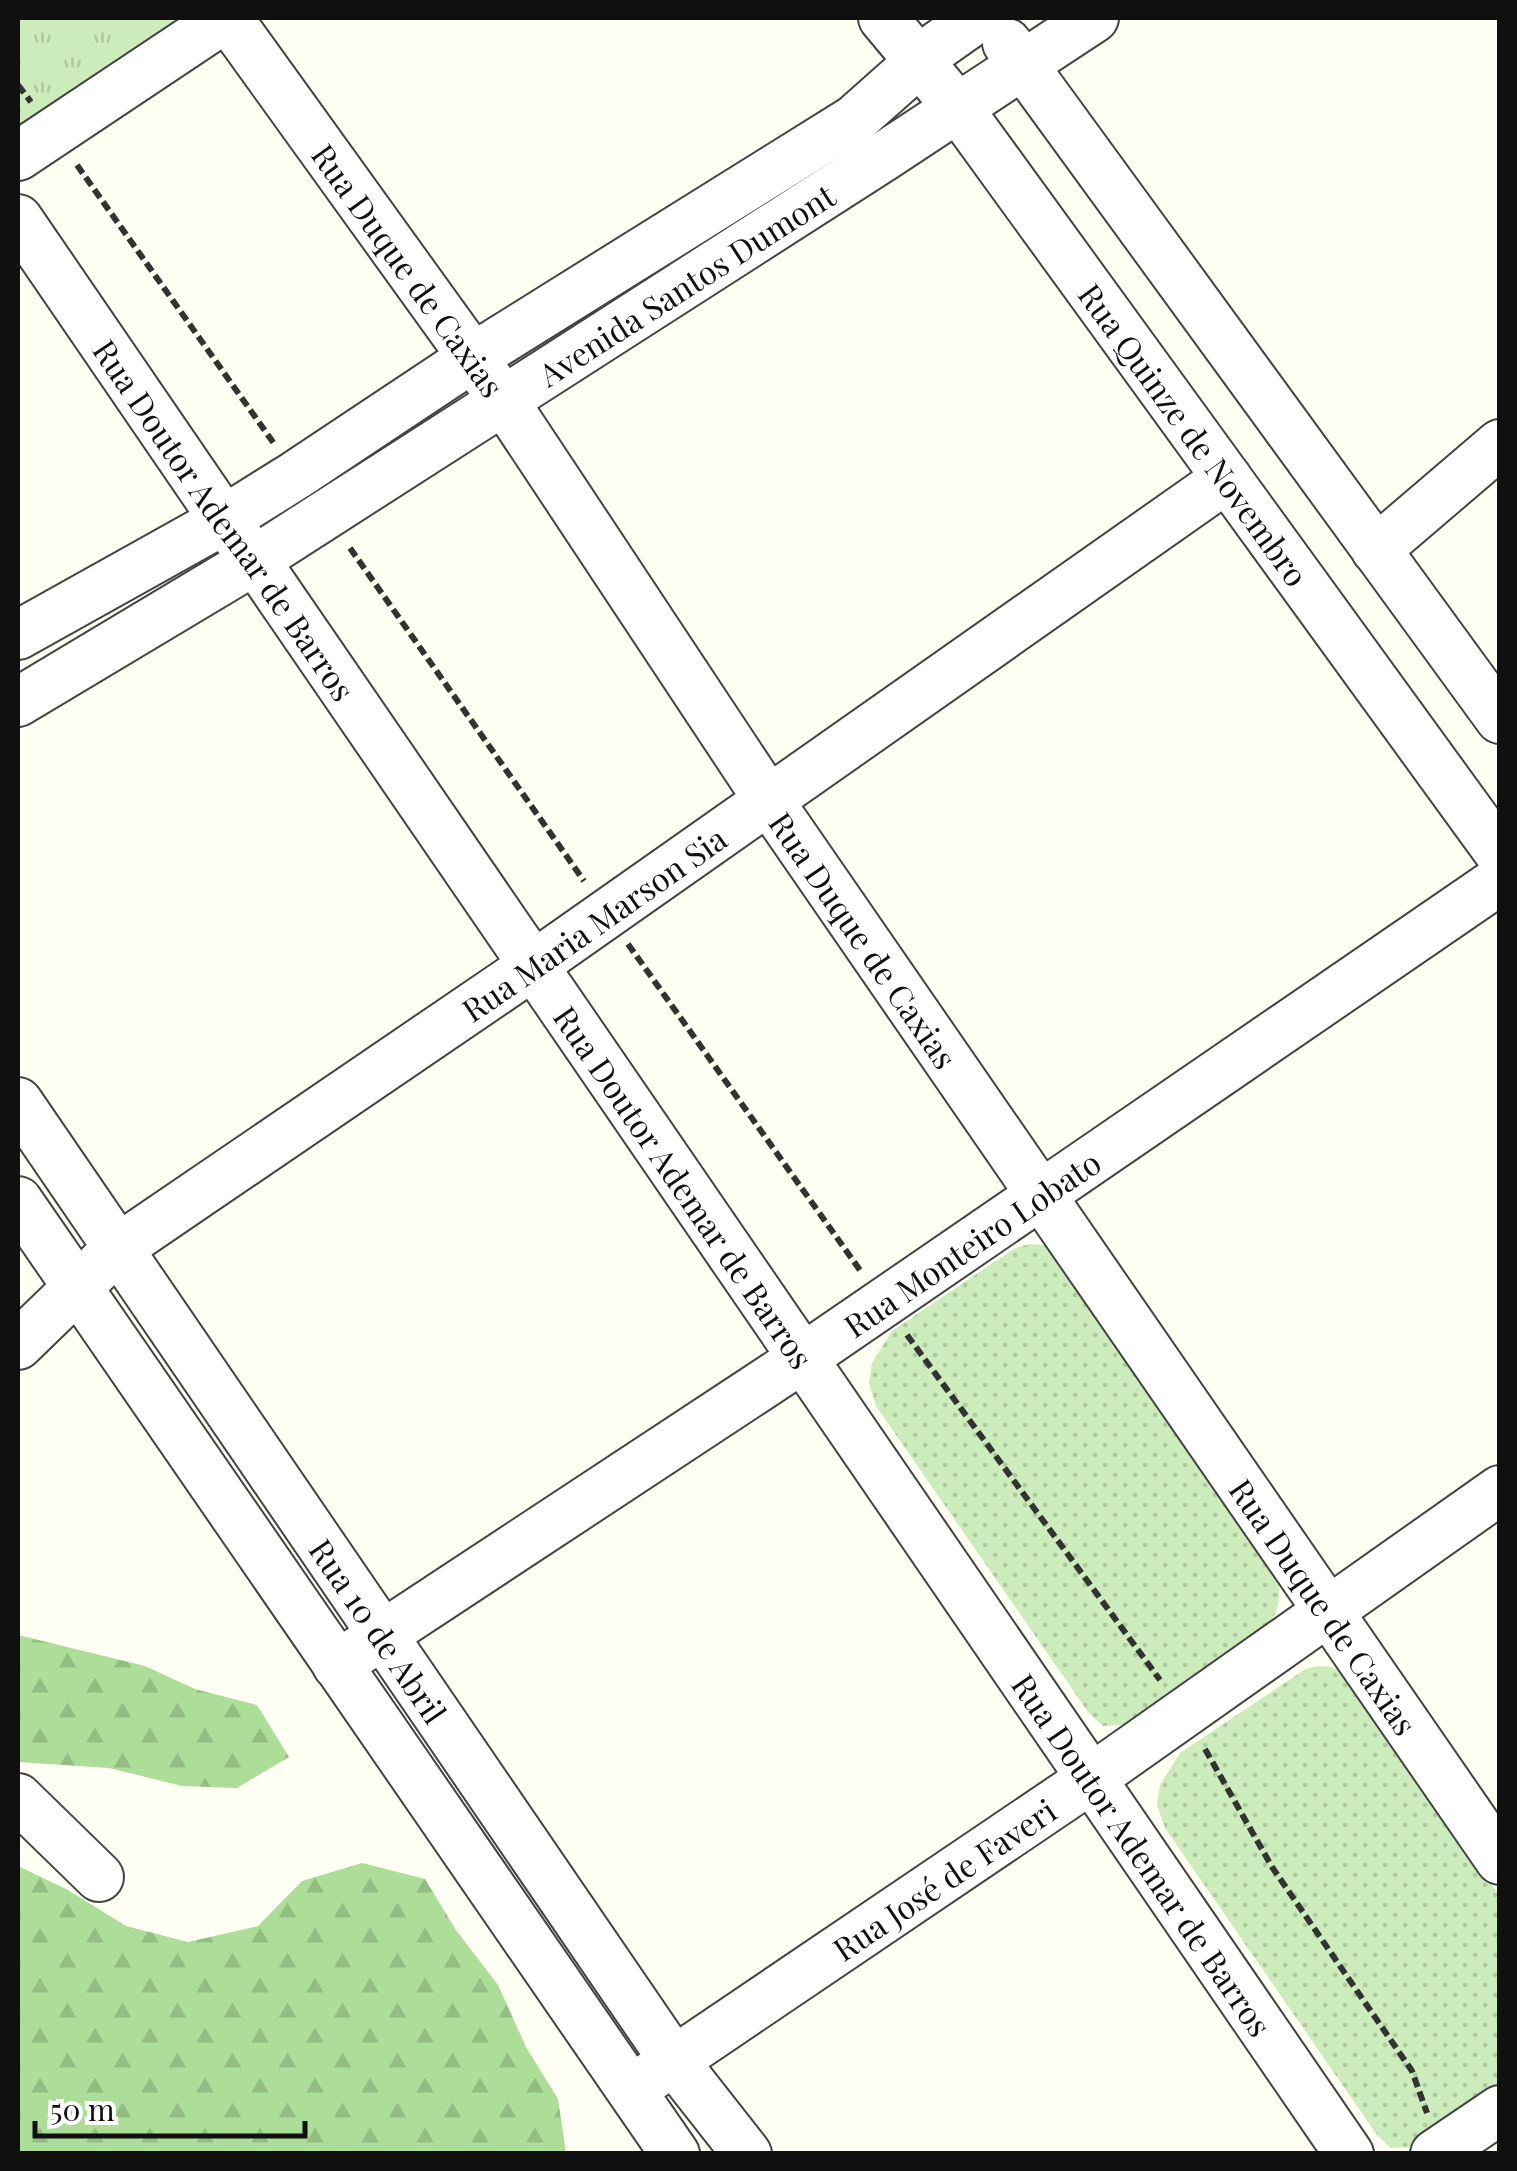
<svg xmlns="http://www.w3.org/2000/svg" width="1517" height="2171" viewBox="0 0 1517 2171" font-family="'Playfair Display',serif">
<defs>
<pattern id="grass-dots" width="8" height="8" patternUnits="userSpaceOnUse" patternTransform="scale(2.5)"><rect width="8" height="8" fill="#ccecbb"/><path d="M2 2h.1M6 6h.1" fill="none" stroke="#aec9a0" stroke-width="1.8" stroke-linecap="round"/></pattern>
<pattern id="forest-firs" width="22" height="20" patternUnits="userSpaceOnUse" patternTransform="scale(2.5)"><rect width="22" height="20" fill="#acdd99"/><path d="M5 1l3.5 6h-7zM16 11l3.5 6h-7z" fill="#93bd83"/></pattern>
<pattern id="park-tufts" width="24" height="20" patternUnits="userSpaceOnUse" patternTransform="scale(2.5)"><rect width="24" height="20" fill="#ccecbb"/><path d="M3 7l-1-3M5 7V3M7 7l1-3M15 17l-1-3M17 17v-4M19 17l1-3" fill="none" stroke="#aec9a0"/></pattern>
</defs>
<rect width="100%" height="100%" fill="#fffff3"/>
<g fill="url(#grass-dots)">
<path d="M1029,1244L1042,1245L1058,1252L1279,1572C1280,1603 1280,1614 1257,1637L1122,1725L1103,1726L1088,1712L876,1406L869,1383L872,1363L892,1331L1015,1248Z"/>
<path d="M1317,1666L1331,1667L1347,1675L1499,1895V2089L1410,2147L1391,2148L1377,2135L1165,1828L1157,1805L1160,1785L1180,1753L1304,1670Z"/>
</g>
<g fill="url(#forest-firs)">
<path d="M18,1635L145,1666L195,1689L257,1705L289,1757L237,1788L182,1786L109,1768L18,1762Z"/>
<path d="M362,1863L425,1879L456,1930L498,1985L526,2047L558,2099L566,2153H18V1866L68,1890L126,1926L188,1942L258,1926L302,1881Z"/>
</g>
<path fill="url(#park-tufts)" d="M18,18H175L170,26L151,40L18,126Z"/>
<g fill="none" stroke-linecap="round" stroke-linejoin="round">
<g stroke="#434343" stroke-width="52">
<g id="minor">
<path id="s1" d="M228,18L504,401L769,801L1500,1860"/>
<path id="s2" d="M883,18L958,108L1500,854"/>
<path d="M1007,43L1500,719"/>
<path d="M18,156L225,18"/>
<path id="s3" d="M18,219L224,520L255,560L1349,2154"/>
<path d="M1376,550L1500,444"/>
<path d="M18,635L224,520L296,475L472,358L855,119L936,47L977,18"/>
<path id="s4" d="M18,702L255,560L883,157L1094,18"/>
<path id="s5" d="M18,1102L674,2061L747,2154"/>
<path d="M18,1201L675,2154"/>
<path id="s6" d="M18,1345L117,1249L534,965L1227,478"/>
<path id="s7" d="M337,1665L803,1358L1500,880"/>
<path d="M18,1798L99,1877"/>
<path id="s8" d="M647,2079L1092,1778L1500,1490"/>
<path d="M1435,2154L1500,2110"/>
</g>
</g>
<g stroke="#323232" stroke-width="6" stroke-dasharray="10 5" stroke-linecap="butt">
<path d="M18,85L31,102"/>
<path d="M77,165L275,445"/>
<path d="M350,548L584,881"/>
<path d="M628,944L862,1273"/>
<path d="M907,1335L1160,1680"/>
<path d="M1205,1749L1272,1867L1412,2071L1427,2113"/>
</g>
<use href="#minor" stroke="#fff" stroke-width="48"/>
</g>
<g text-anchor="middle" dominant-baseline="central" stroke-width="10" stroke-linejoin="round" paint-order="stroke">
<g font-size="32" fill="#101010" stroke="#fff">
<text stroke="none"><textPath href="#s1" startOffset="310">Rua Duque de Caxias</textPath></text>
<text stroke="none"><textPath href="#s4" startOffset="788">Avenida Santos Dumont</textPath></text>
<text stroke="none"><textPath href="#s2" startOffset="520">Rua Quinze de Novembro</textPath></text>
<text stroke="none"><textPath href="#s3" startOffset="365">Rua Doutor Ademar de Barros</textPath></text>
<text stroke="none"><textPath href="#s6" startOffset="715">Rua Maria Marson Sia</textPath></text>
<text stroke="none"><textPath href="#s1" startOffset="1120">Rua Duque de Caxias</textPath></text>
<text stroke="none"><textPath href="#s3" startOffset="1175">Rua Doutor Ademar de Barros</textPath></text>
<text stroke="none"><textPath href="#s7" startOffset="762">Rua Monteiro Lobato</textPath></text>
<text stroke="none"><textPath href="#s1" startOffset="1930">Rua Duque de Caxias</textPath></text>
<text stroke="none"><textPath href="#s5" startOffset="640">Rua 10 de Abril</textPath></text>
<text stroke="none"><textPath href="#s3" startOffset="1985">Rua Doutor Ademar de Barros</textPath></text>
<text stroke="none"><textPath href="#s8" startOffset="358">Rua José de Faveri</textPath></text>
</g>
</g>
<rect width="1517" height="2171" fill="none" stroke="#101010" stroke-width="40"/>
<path d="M35 2121v15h270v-15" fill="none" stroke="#101010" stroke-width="5"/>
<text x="50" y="2121" font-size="30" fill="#101010" stroke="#ffffff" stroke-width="8" paint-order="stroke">50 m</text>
</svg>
